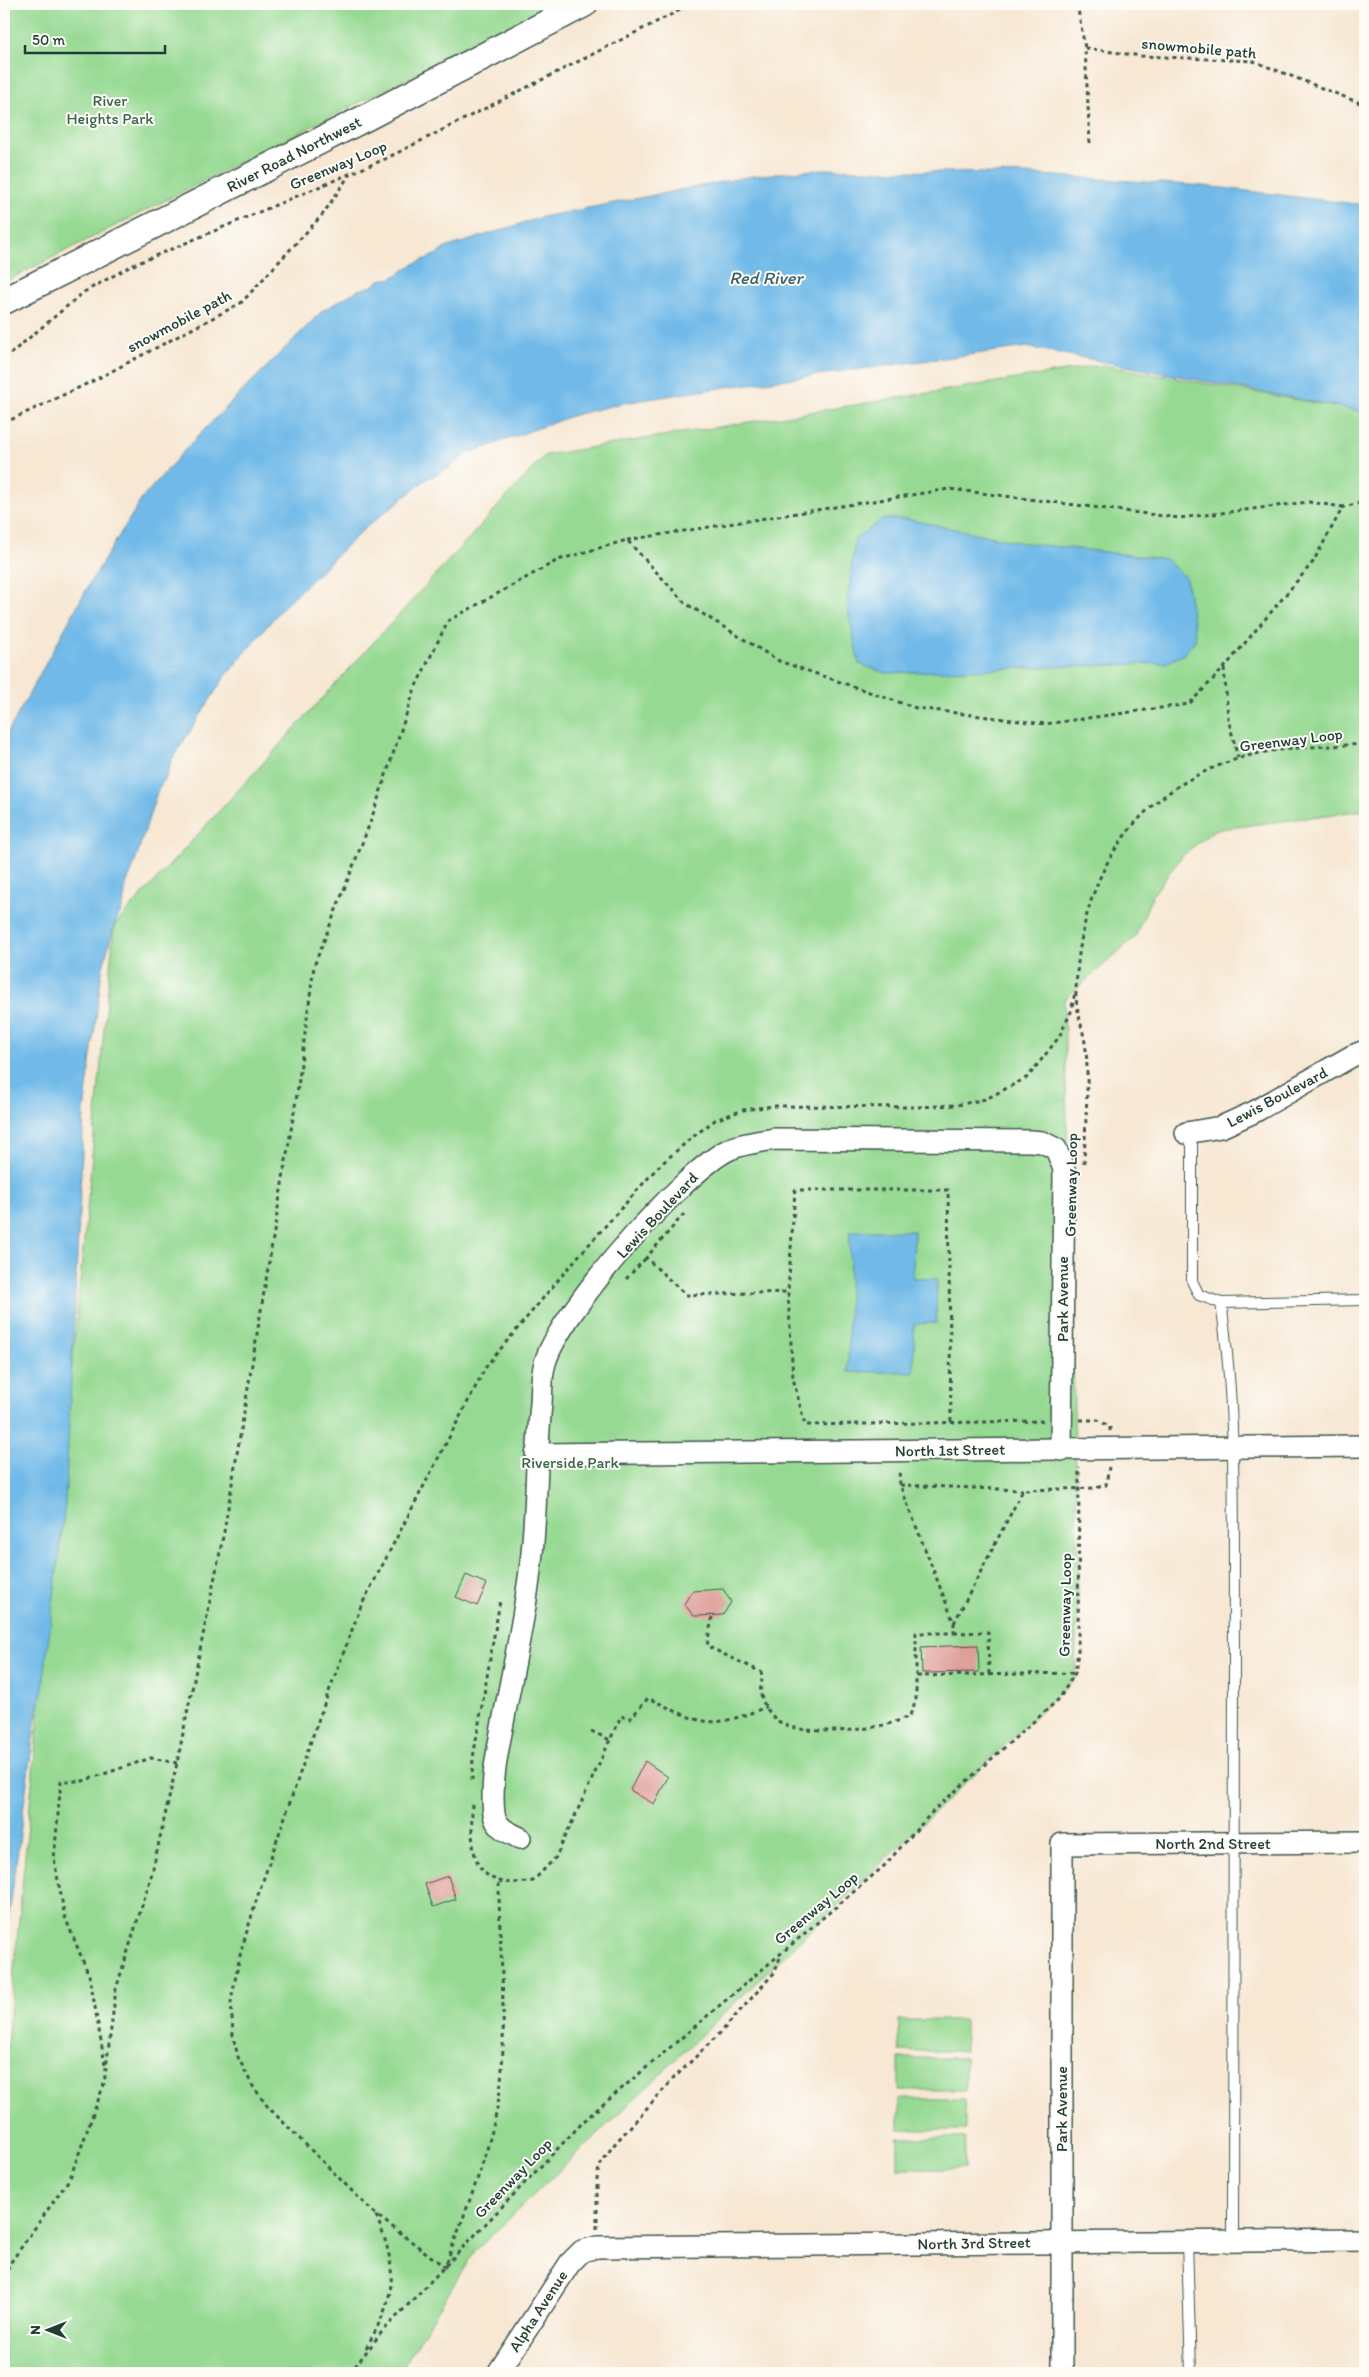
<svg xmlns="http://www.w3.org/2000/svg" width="1369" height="2377" viewBox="0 0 1369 2377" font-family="Itim,sans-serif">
<rect width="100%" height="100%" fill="#fdfcf7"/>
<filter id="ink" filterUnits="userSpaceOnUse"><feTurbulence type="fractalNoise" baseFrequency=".02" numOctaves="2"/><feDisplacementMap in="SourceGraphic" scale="10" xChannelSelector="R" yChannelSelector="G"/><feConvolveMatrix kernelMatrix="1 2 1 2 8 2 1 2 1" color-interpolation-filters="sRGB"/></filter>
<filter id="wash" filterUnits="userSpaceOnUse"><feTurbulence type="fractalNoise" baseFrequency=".0096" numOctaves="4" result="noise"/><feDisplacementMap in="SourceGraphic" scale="20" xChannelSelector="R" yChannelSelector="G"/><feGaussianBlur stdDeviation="1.12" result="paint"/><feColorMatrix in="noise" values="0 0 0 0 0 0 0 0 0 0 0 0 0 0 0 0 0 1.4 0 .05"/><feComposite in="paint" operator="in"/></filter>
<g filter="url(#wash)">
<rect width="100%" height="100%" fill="#f7e7d3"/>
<g fill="#95d992" stroke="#5a8b63">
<path d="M4,4H554L4,282Z"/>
<path d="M1102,365L1365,412V810L1214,830L1182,856L1152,896L1135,937L1064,1000L1078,1570L1075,1678L474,2252L399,2373H4V2076L114,926L545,455Z"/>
<rect x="899" y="2020" width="66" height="31"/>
<rect x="899" y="2058" width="66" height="32"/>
<rect x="899" y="2099" width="66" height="31"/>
<rect x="898" y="2138" width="67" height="31"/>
</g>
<g fill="#70b9e8" stroke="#487b8e">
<path d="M822,169L1026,174L1205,186L1365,205V412L1027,347L726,387L623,403L574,415L467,454L448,469L428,478L364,529L282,608L224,678L171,761L167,776L158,789L133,868L126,884L123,906L114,926L102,971L84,1111L65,1504L43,1688L36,1716L4,1953V744L7,734L91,581L143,497L192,442L322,311L358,290L373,286L379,280L392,278L412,265L437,254L445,248L542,217L752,176Z"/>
<path d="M883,519H907L1017,542L1165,559L1186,578L1196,639L1184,654L1166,663L886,673L859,664L847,606L855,539Z"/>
<path d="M850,1231H914L913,1278L937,1279L936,1323L914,1324V1372H848Z"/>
</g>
<g id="blocks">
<g fill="#df9e9a">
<path d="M466,1575L487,1584L477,1606L456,1597Z"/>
<path d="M723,1589L731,1602L723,1615L694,1616L684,1604L692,1591Z"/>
<path d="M978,1645L979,1672L922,1673L921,1647Z"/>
<path d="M645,1761L668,1777L654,1804L630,1790Z"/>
<path d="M448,1876L456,1899L433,1907L425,1884Z"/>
</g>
</g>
</g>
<g filter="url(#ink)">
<use href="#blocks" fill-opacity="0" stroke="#3f564c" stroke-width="1"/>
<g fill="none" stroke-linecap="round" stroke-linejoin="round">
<g stroke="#3f564c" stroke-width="12">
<g id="service">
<path d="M1186,1133L1192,1145V1281L1199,1295L1221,1303L1365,1300"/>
<path d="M1221,1303C1238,1420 1233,1539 1234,1656C1235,1851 1235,2046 1233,2240"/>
<path d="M1187,2241L1191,2373"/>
</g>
</g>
<g stroke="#3f564c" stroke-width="24">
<g id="minor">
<path d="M1186,1133L1221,1127L1254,1112L1352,1056L1365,1051"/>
<path d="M536,1454L1365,1446"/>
<path d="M520,1838C508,1832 496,1828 494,1814C490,1780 499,1745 505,1712C515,1659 527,1606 532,1553C537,1503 536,1453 541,1404C542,1391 541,1375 545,1363C558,1314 684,1170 730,1149C744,1143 759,1142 774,1139L1031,1141L1042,1142L1056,1149L1064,1169L1061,1450"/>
<path d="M498,2373L570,2263L582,2251L597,2247L1365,2240"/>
<path d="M1062,2373V1844L1365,1842"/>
</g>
</g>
<g stroke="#3f564c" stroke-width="29">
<path id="tertiary" d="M4,301L367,117L584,4"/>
</g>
<g stroke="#3f564c" stroke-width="3" stroke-dasharray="4 4" stroke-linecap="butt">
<path d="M1077,4L1085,48L1090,144"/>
<path d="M1085,48L1141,56L1253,61L1365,105"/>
<path d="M4,359L84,292L131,266L385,159L692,4"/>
<path d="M4,423L95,380L241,303L323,214L350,174"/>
<path d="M627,540L949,489L1180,518L1309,502L1343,507"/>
<path d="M1224,668L1228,718L1238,758"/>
<path d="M1084,1163C1085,1129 1089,1083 1086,1050C1084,1030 1075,1009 1076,990C1080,880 1128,794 1237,759C1277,746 1324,747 1365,744"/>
<path d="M684,1214L646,1258L686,1295L788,1292"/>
<path d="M626,1279L646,1258"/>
<path d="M1080,1420H1098L1110,1427V1431"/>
<path d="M951,1422L948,1190H795L788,1292L793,1378L805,1425L1043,1421"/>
<path d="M900,1485L1023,1490"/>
<path d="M712,1617L707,1646L761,1672C764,1681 759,1686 761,1694C762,1703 770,1715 777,1720C799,1739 887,1731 910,1715L916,1701V1633H954V1623L900,1485L899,1469"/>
<path d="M954,1623L1023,1490L1096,1488L1106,1485L1109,1467"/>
<path d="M954,1633L988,1632L989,1674"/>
<path d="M917,1676L1075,1673"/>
<path d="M591,1731L610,1740L621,1716L630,1719L648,1698C703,1724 707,1731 766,1707"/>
<path d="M472,1780L473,1758L500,1601"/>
<path d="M472,1804C471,1854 471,1891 533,1881L556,1857L610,1740"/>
<path d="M499,1883C499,1948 507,2015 501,2081C495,2144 466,2207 445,2267L374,2213L268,2107L252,2085L238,2057L233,2035L231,2000L241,1951L258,1895L319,1718L361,1606L487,1365L575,1260L658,1167L690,1139L715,1120L743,1110L773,1106L918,1107L957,1105L986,1099L1028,1077L1059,1037L1071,1012L1075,992"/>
<path d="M105,2065L90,1978L65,1917L54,1859L61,1781H83L151,1758L177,1763"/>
<path d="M597,2229V2179L599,2167L612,2147L674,2078L721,2032L774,1973L781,1955"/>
<path d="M4,2277L11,2262L70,2178L104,2084L116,1989L151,1877L177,1763L224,1532L297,1094L314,966L370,823L415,688L448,621L558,560L627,540L685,603L779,661L916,708L1045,724L1189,704L1224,668L1313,562L1343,507L1365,502"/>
<path d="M366,2348C397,2294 399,2271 375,2213"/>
<path d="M350,2373L381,2333L587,2118L884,1866L934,1810L1059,1699L1075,1673L1078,1651L1079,1467"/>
</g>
<use href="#service" stroke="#fff" stroke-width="10"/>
<use href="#minor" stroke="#fff" stroke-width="21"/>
<use href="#tertiary" stroke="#fff" stroke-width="26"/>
</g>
</g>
<g text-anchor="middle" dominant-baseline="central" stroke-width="4" stroke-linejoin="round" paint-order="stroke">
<g font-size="16" fill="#1f3d34" stroke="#fdfcf7">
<text transform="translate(1199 48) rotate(5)">snowmobile path</text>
<text transform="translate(294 154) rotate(-27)">River Road Northwest</text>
<text transform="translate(338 165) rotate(-23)">Greenway Loop</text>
<text transform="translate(179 321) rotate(-28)">snowmobile path</text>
<text transform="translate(1291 740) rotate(-7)">Greenway Loop</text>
<text transform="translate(1277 1097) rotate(-28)">Lewis Boulevard</text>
<text transform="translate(1071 1185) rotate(-89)">Greenway Loop</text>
<text transform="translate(657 1215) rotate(-47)">Lewis Boulevard</text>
<text transform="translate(1062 1299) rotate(-90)">Park Avenue</text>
<text transform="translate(950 1450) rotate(-1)">North 1st Street</text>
<text transform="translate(1065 1605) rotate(-89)">Greenway Loop</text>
<text x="1213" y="1843">North 2nd Street</text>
<text transform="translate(816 1908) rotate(-40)">Greenway Loop</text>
<text transform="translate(1061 2109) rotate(-90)">Park Avenue</text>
<text transform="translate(513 2178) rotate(-46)">Greenway Loop</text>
<text transform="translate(974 2243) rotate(-1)">North 3rd Street</text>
<text transform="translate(538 2311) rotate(-57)">Alpha Avenue</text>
</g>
<g font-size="16" fill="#3c644c" stroke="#fdfcf7">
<text x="110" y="100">River<tspan x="110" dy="18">Heights Park</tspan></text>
<text x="570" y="1462">Riverside Park</text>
</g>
<g font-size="18" font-style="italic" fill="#37626a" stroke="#fdfcf7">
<text x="766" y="278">Red River</text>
</g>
</g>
<rect width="1369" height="2377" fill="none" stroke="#fdfcf7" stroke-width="20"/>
<g transform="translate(48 2330) rotate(270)" stroke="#fdfcf7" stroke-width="4" paint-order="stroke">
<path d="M0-4L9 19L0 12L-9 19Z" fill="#1f3d34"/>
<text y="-8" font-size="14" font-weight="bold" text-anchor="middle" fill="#1f3d34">N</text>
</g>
<path d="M25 45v8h140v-8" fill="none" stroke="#1f3d34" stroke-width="2.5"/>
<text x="32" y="45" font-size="15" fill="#1f3d34" stroke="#fdfcf7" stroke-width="4" paint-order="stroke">50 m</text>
</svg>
